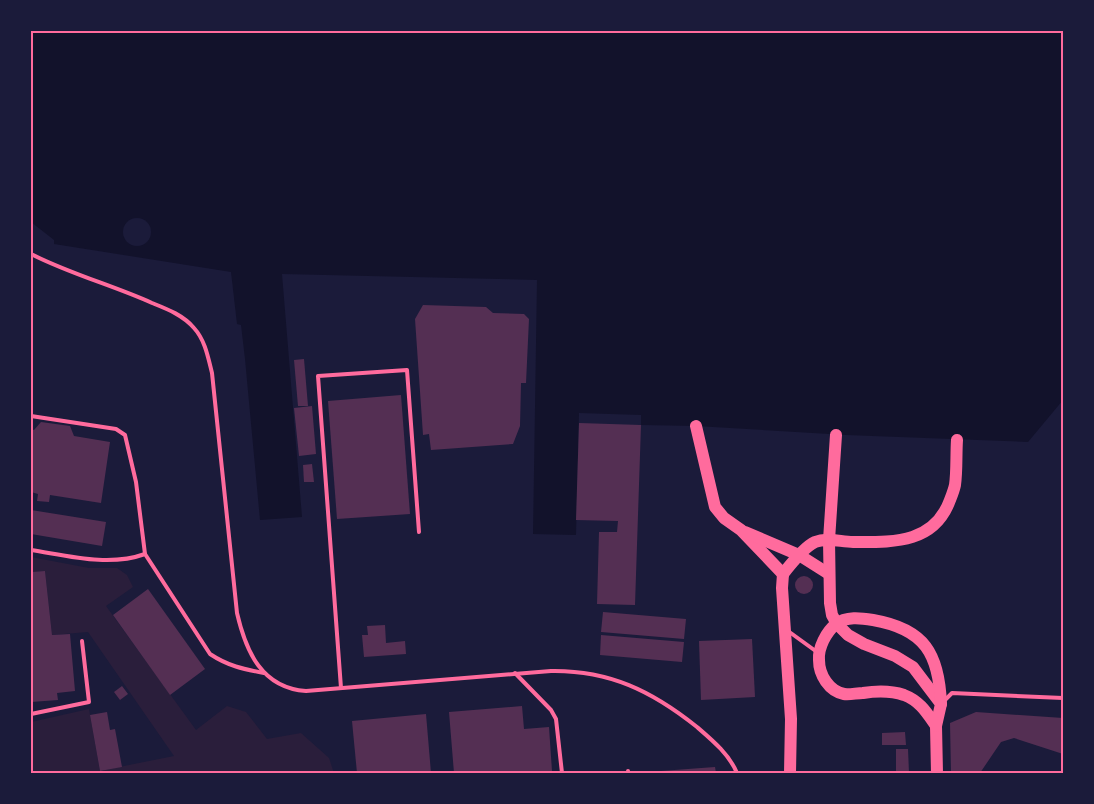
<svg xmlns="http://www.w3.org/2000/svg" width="1094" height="804" viewBox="0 0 1094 804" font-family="'Playfair Display',serif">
<rect width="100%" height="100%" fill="#1b1b3a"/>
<g fill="#2a1e3b">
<path d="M31,557L89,568H117L127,575L133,587L106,606L196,730L227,706L246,712L267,739L301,733L329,758L334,773H105L104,770L174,756L88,632L52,635L45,571L31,572Z"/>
<path d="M89,709L100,771L88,773H31V722Z"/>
</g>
<path fill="#12122b" d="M31,31H1063V400L1028,442L846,435L696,426L641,425V415L579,413L576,535L533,534L537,280L282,274L302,517L260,520L245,359L241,325L237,324L231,272L54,244V240L31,222Z"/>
<circle fill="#1b1b3a" cx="137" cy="232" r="14"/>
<g fill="#542f53">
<path d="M423,305L486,307L493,313L524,314L529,319L526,383H521L520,426L513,444L431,450L429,434L423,435L415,319Z"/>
<path d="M304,359L308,406H298L294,360Z"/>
<path d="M401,395L410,514L337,519L328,401Z"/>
<path d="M312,406L316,454L299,456L294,408Z"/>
<path d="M41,422L70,426L74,436L110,442L101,503L50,495L49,502L37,501L38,494L31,492V429L34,430Z"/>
<path d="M579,423L641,425L635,605L597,604L599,532H617L618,521L576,520Z"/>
<path d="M312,464L314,482H304L303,465Z"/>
<path d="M31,510L106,522L102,546L31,534Z"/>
<path d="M45,571L52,635L70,634L75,691L57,693L58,700L31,702V572Z"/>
<circle cx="804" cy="585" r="9"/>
<path d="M148,589L205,669L170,695L113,615Z"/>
<path d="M603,612L686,619L684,639L601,632Z"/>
<path d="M385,625L386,643L405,641L406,654L364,657L362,635H368L367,626Z"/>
<path d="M601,635L684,642L682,662L600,655Z"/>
<path d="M752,639L755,697L701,700L699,641Z"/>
<path d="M122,686L128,694L120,700L114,692Z"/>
<path d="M522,706L524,729L549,727L552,771L527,773H454L449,712Z"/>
<path d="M107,712L110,730L115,729L122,767L100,771L90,715Z"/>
<path d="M976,712L1063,718V754L1014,738L1001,742L980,773H951L950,723Z"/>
<path d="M426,714L431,773H357L352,721Z"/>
<path d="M905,732L906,745H882V733Z"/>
<path d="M896,749H908L909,773H896Z"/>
<path d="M715,767L716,773H661V771Z"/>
</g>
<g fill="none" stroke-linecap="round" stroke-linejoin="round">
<g stroke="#ff6b9d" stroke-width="4">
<path d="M31,254C70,274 112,285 152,303C167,309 183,315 194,328C205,340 208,357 212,373L237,613C246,652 262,688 306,691L551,671C609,670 652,691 697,727C712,740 729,754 737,773"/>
<path d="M31,416L116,429L125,435L136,482L145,554"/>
<path d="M31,550C69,556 109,567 145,554L210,654C228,666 243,669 264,673"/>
<path d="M788,631L817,652"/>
<path d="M515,673L551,710L556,719L562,773"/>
<path d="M341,688L318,376L407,370L419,532"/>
<path d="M943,702L952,693L1063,698"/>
<path d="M31,714L89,702L82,641"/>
<path d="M628,771V773"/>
</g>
<g stroke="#ff6b9d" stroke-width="12">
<path d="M696,426L715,507L724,518L741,530L783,574"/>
<path d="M836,435L829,540L830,603L832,615L837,624L848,635L864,644L895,656L913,667L941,704L936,726L937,773"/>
<path d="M745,532L799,555L829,574"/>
<path d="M783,574C790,565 804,547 815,542C827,537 841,542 853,542C893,542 934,544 950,500C952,495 954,490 955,485C957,471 956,455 957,440"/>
<path d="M783,574L782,588L791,719L790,773"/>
<path d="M936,726C927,713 920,701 904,695C892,691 876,691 863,693C857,693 849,695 844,694C829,691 819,675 819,660C818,648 826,632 836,624C846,616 861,618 873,620C925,629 939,654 941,704"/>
</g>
</g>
<rect width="1094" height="804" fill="none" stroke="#1b1b3a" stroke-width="65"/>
<rect x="32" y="32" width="1030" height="740" fill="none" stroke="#ff6b9d" stroke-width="2"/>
</svg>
